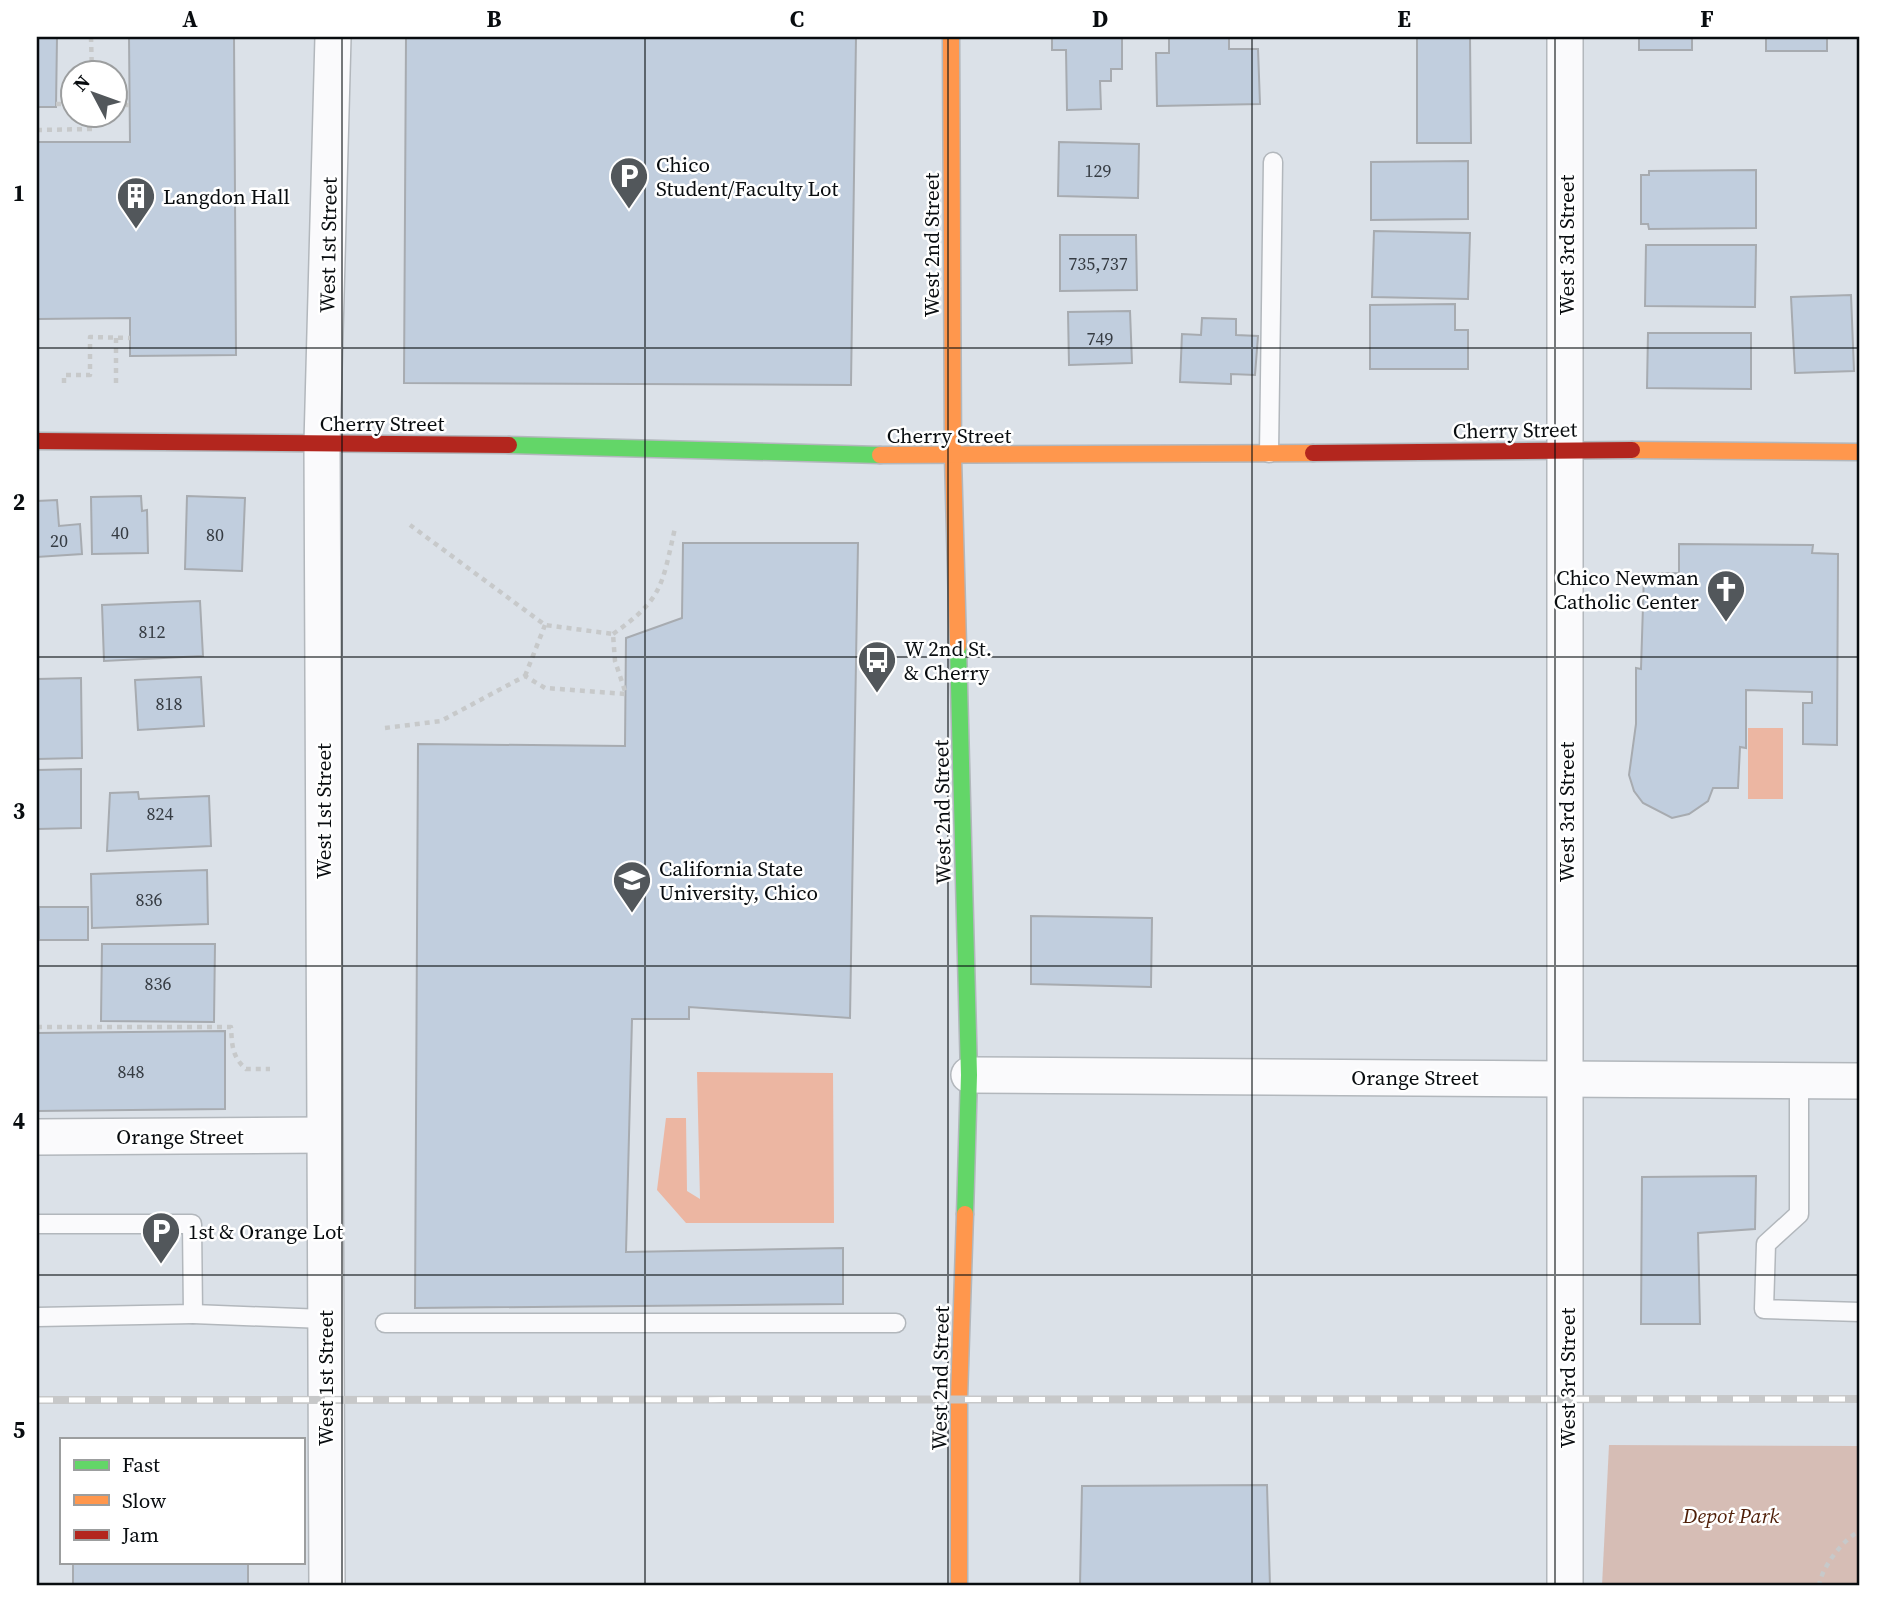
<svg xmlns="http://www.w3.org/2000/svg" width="1897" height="1623" viewBox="0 0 1897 1623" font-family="'Source Serif 4',serif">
<rect width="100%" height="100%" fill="#dbe1e8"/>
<path fill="#d6bdb5" d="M1609,1445L1860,1446V1586H1602Z"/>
<g fill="#ecb6a2">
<rect x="1748" y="728" width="35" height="71"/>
<path d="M697,1072L833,1073L834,1223H686L657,1190L666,1118H686L687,1191L700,1199Z"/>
</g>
<g fill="#c1cede" stroke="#a7abb0" stroke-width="2">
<path d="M37,37H57L56,107H37Z"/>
<path d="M129,37H234L236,355L130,356V318L37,319V142H130Z"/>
<path d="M406,37H856L851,385L404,383Z"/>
<path d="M1052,37H1122V69H1111V81H1100L1101,109L1067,110L1066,50H1052Z"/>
<path d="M1169,37H1229V49H1258L1260,104L1157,106L1156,53H1169Z"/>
<path d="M1417,37H1470L1471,143H1417Z"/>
<rect x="1639" y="37" width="53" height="13"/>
<rect x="1766" y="37" width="61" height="14"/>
<path d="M1059,142L1139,144L1138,198L1058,196Z"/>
<path d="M1468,161V219L1371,220V162Z"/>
<path d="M1756,170V228L1649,229L1648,224H1641V175H1649V171Z"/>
<path d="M1374,231L1470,233L1468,299L1372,297Z"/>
<path d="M1060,235H1136L1137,290L1060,291Z"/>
<path d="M1646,245H1756L1755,307L1645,306Z"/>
<path d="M1851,295L1854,371L1795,373L1791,297Z"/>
<path d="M1455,304V330H1468V369H1370V305Z"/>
<path d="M1130,311L1132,363L1069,365L1068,312Z"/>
<path d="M1202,318L1236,319V335L1258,336L1255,375L1231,374V384L1180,382L1182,334L1201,335Z"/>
<path d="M1648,333H1751V389L1647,388Z"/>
<path d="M141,496L142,511L147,510L148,553L92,554L91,497Z"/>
<path d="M187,496L245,498L242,571L185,569Z"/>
<path d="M57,500L59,526L80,524L82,554L37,557V501Z"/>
<path d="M683,543H858L850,1018L689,1007V1019H632L626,1252L843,1248V1304L415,1308L418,744L625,746L626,638L682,618Z"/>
<path d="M1679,544L1813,545L1812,553L1838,554L1837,745L1803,744V703H1812V692L1746,690V748L1740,747L1738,788H1713L1708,801L1689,814L1672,818L1643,803L1634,791L1629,775L1636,724V668L1641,669L1644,574L1679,573Z"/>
<path d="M200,601L203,656L104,661L102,605Z"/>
<path d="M201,677L204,726L138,730L135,680Z"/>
<path d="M81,678L82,758L37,759V679Z"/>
<path d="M81,769V828L37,829V770Z"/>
<path d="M138,792L139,799L209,796L211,846L107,851L110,793Z"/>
<path d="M207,870L208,924L92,928L91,874Z"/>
<rect x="39" y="907" width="49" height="33"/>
<path d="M1031,916L1152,918L1151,987L1031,984Z"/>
<path d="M102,944H215L214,1022L101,1021Z"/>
<path d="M225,1031V1109L37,1111V1033Z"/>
<path d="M1756,1176L1755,1229L1698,1233L1700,1324H1641L1642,1177Z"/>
<path d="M1267,1485L1270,1586H1041L1080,1585L1082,1486Z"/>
<rect x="73" y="1562" width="175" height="24"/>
</g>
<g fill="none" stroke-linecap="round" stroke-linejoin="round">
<g stroke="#b2b7bc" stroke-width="21">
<g id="lane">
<path d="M1269,453L1273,162"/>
<path d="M1799,1080V1214L1766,1244L1764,1309L1860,1312"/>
<path d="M37,1224H192L193,1314L37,1317"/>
<path d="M193,1314L324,1319"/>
<path d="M385,1323H896"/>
</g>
</g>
<g stroke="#b2b7bc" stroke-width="38">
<g id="street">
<path d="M969,1075L1860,1081"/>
<path d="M37,1137L324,1135"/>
<path d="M327,1586L322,443L333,37"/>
<path d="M1565,1586V37"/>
</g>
</g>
<g stroke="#b2b7bc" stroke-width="19">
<g id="fast">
<path d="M509,445L880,455"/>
<path d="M958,646L969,1075L965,1214"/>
</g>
</g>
<g stroke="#b2b7bc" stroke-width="19">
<g id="slow">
<path d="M951,37L953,457L958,646"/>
<path d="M1632,450L1860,452"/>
<path d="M880,455L1313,453"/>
<path d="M959,1586V1398L965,1214"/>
</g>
</g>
<g stroke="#b2b7bc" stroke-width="19">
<g id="jam">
<path d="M37,441L509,445"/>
<path d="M1313,453L1632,450"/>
</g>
</g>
<g stroke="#c7c9ca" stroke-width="4.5" stroke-dasharray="5 5" stroke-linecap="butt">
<path d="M91,37L92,74"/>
<path d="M56,104H74"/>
<path d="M116,105H129"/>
<path d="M37,130L92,129V116"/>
<path d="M116,338V385"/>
<path d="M64,383V375H90V337L130,338"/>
<path d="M613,634C663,599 662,585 675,528"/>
<path d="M525,676L545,625"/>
<path d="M385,728L441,721L525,676L545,688L626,694L615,661L613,634L545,625L410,525"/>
<path d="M37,1027H231C232,1045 232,1057 246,1069H270"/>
<path d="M1819,1586C1821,1568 1844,1538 1860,1531"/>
</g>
<use href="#lane" stroke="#fafafc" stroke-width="18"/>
<use href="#street" stroke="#fafafc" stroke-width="35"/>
<use href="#fast" stroke="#63d668" stroke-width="16"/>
<use href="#slow" stroke="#ff974d" stroke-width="16"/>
<use href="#jam" stroke="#b3261e" stroke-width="16"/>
<g stroke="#c7c8c9" stroke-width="8">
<path id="rail" d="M37,1400L1860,1399"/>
</g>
<use href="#rail" stroke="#fff" stroke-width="5" stroke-dasharray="16" stroke-linecap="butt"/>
</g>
<path fill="none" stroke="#080c0f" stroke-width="2" stroke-opacity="0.55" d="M342,37V1586M645,37V1586M948,37V1586M1252,37V1586M1555,37V1586M37,348H1860M37,657H1860M37,966H1860M37,1275H1860"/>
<defs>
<g id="parking-pin" transform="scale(2.0125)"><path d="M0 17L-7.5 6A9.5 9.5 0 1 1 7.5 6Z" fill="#52575b" stroke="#fff"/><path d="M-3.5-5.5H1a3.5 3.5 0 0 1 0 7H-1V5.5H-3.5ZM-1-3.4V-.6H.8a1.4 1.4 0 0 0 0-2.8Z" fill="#fff"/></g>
<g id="building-pin" transform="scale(2.0125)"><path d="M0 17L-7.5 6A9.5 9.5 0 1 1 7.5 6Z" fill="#52575b" stroke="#fff"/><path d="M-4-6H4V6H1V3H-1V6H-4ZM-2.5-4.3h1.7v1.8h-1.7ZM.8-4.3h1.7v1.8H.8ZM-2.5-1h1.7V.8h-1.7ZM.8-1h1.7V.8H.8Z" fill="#fff"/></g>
<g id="church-pin" transform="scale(2.0125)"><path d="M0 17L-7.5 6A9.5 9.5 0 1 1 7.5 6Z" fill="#52575b" stroke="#fff"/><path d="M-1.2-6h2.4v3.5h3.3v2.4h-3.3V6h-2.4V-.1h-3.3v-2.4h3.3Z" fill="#fff"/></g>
<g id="bus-pin" transform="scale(2.0125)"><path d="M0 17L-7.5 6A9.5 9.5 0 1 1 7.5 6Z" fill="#52575b" stroke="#fff"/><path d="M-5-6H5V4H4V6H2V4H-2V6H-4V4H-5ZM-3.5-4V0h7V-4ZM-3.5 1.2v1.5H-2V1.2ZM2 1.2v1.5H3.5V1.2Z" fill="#fff"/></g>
<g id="university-pin" transform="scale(2.0125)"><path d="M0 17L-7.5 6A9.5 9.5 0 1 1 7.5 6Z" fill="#52575b" stroke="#fff"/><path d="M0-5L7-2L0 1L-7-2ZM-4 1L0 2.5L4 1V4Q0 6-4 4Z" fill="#fff"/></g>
</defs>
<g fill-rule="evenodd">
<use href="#parking-pin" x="629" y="176"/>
<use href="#building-pin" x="136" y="196"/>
<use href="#church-pin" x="1726" y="589"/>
<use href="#bus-pin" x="877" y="660"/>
<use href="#university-pin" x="632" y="880"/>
<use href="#parking-pin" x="161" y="1231"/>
</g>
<g text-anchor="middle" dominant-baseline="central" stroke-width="5" stroke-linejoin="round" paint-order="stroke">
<g font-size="18" fill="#363c43">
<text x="1098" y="170">129</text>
<text x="1098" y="263">735,737</text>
<text x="1100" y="338">749</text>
<text x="120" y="532">40</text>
<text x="215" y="534">80</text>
<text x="59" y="540">20</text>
<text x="152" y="631">812</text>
<text x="169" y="703">818</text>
<text x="160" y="813">824</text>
<text x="149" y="899">836</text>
<text x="158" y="983">836</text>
<text x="131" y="1071">848</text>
</g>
<g font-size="21" fill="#080c0f" stroke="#fff" text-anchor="start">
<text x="656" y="164">Chico<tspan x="656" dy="24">Student/Faculty Lot</tspan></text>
<text x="163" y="196">Langdon Hall</text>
<text x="1699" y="577" text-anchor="end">Chico Newman<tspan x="1699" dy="24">Catholic Center</tspan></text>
<text x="904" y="648">W 2nd St.<tspan x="904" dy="24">&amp; Cherry</tspan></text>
<text x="659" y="868">California State<tspan x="659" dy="24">University, Chico</tspan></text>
<text x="188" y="1231">1st &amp; Orange Lot</text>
</g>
<g font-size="21" fill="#080c0f" stroke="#fff">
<text transform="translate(328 245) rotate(-89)">West 1st Street</text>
<text transform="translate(931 245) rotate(-90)">West 2nd Street</text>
<text transform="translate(1566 245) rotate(-90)">West 3rd Street</text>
<text x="382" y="423">Cherry Street</text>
<text transform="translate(1515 430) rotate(-1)">Cherry Street</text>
<text x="949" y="435">Cherry Street</text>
<text transform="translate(323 811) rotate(-90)">West 1st Street</text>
<text transform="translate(942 812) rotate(-91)">West 2nd Street</text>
<text transform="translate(1566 812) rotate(-90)">West 3rd Street</text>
<text x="1415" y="1077">Orange Street</text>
<text x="180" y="1136">Orange Street</text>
<text transform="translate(325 1378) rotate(-90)">West 1st Street</text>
<text transform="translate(940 1378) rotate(-89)">West 2nd Street</text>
<text transform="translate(1567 1378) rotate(-90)">West 3rd Street</text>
</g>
<g font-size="21" font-style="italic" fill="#4e1d06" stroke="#fff">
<text x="1731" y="1515">Depot Park</text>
</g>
</g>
<rect width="1897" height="1623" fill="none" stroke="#ffffff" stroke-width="77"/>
<rect x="60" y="1438" width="245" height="126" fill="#ffffff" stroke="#9c9e9f" stroke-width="2"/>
<rect x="74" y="1460" width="35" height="10" fill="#63d668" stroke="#9c9e9f" stroke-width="2"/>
<text x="122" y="1472" font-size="21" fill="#080c0f">Fast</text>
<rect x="74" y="1495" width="35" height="10" fill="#ff974d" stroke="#9c9e9f" stroke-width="2"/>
<text x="122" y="1508" font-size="21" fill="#080c0f">Slow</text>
<rect x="74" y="1530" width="35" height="10" fill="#b3261e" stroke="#9c9e9f" stroke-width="2"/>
<text x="122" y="1542" font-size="21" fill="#080c0f">Jam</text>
<g transform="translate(94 94) rotate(311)"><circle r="33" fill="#ffffff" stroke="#9c9e9f" stroke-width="2"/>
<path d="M0-5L12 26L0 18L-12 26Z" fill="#52575b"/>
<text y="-10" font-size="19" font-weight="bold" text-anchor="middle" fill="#080c0f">N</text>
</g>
<rect x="38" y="38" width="1820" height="1546" fill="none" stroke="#080c0f" stroke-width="2.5"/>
<g font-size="23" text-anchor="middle" font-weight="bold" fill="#080c0f">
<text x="190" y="27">A</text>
<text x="494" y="27">B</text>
<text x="797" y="27">C</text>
<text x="1100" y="27">D</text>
<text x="1404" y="27">E</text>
<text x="1707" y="27">F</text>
<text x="19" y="201">1</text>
<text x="19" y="510">2</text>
<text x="19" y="819">3</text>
<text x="19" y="1129">4</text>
<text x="19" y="1438">5</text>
</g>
</svg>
